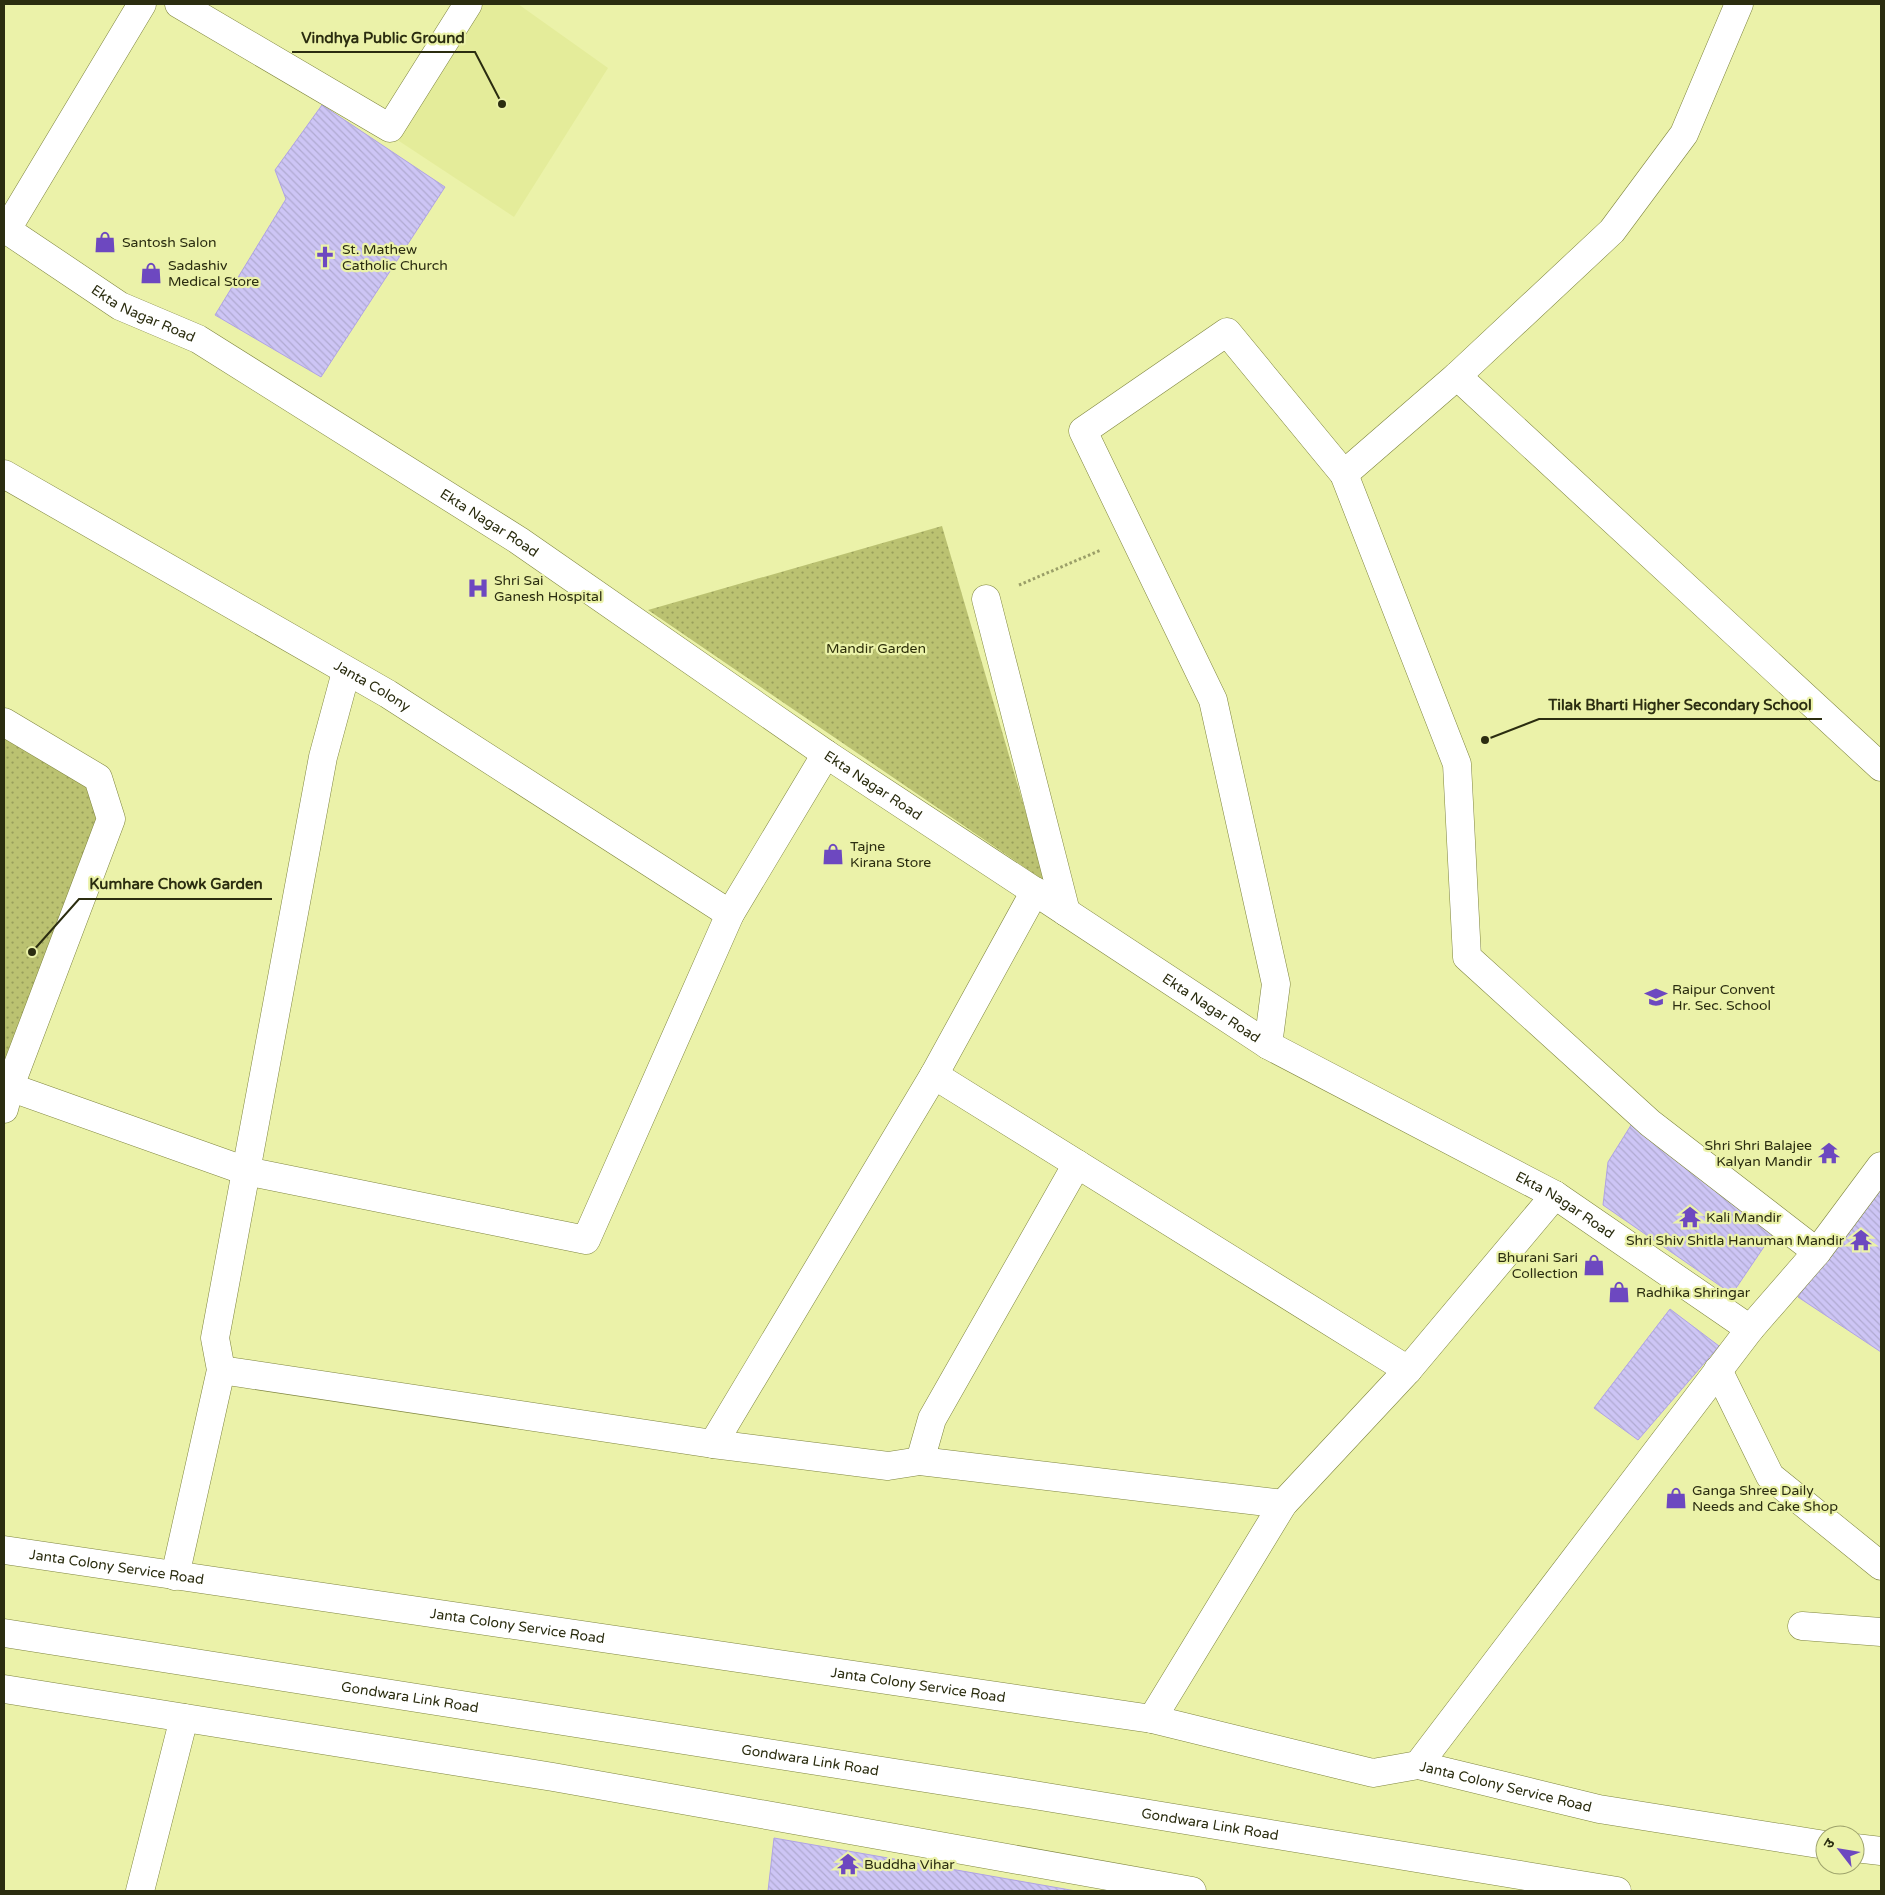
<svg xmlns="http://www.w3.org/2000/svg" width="1885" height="1895" viewBox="0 0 1885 1895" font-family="'Varela Round','Noto Sans Devanagari',sans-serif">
<defs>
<pattern id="grass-dots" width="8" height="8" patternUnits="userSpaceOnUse" patternTransform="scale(1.25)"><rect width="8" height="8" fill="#bbc271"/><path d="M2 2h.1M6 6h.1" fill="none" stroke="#989e5b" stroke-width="1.8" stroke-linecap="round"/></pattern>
<pattern id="building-back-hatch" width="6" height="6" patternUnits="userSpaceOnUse" patternTransform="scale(1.25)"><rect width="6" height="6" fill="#cdc5f5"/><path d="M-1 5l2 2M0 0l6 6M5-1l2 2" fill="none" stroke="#b0aad1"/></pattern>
</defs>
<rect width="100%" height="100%" fill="#ebf2a9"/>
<path fill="#e4ec9a" d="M478,4H518L608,68L514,217L396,139Z"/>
<g fill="url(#grass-dots)">
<path d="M942,526L1046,882L648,610Z"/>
<path d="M4,722L98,778L111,819L4,1085Z"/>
</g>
<g fill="url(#building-back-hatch)" stroke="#afa3e4">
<path d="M322,105L445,187L321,377L215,315L286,199L275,170Z"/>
<path d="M1633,1122L1776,1229L1732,1294L1603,1205L1608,1162Z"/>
<path d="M1881,1183V1352L1798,1297Z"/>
<path d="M1670,1309L1719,1346L1638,1440L1594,1408Z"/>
<path d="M774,1838L1076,1891H768Z"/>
</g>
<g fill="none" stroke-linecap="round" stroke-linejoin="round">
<g stroke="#7f853f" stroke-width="29">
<g id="minor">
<path d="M179,4L390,128L468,4"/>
<path id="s1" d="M4,228L120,306L198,339L518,540L826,754L1268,1045L1555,1195L1750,1329"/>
<path d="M7,229L142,4"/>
<path d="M1457,376L1881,767"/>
<path id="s2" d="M4,474L388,694L730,914"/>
<path d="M1344,474L1457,376L1612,231L1684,134L1739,4"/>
<path d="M986,599L1066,912"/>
<path d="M4,722L98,778L111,819L10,1086L4,1109"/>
<path d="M1268,1045L1276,984L1213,700L1083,431L1227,332L1344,474L1457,764L1467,957L1650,1123L1817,1252"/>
<path d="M934,1075L1408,1370"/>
<path d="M4,1085L246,1171L586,1240L730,914L826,754"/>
<path d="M221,1370L713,1444L888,1466L920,1461L1283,1504"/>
<path d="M1718,1370L1770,1476L1881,1566"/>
<path d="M713,1444L934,1075L1035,891"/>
<path d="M920,1461L932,1419L1077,1164"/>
<path id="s3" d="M4,1550L1152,1719L1373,1773L1418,1765L1599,1809L1825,1845"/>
<path d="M175,1576L221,1370L215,1338L323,757L346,672"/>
<path d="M1802,1626L1881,1632"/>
<path id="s4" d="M4,1633L1034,1795L1617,1891"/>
<path d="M4,1689L553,1777L1192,1891"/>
<path d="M1152,1719L1283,1504L1408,1370L1555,1195"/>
<path d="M1418,1765L1750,1329L1817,1252L1881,1166"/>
<path d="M1855,1848L1881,1851"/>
<path d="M140,1891L184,1718"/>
</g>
</g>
<path stroke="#9a9e68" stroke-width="3" stroke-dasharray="2.5 2.5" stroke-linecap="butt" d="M1019,585L1101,550"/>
<use href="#minor" stroke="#fff" stroke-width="28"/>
</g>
<defs>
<g id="shop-bare" transform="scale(1.725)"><path d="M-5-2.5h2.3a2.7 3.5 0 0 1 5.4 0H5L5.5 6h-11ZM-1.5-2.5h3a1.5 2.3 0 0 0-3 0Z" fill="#6d48c0" stroke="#ebf2a9" stroke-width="2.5" paint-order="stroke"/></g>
<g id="church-bare" transform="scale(1.725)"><path d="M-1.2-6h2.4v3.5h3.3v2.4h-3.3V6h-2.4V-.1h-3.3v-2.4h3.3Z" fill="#6d48c0" stroke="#ebf2a9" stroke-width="2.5" paint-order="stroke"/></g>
<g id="hospital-bare" transform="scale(1.725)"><path d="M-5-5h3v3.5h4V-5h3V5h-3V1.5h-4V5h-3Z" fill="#6d48c0" stroke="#ebf2a9" stroke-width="2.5" paint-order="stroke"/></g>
<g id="school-bare" transform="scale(1.725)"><path d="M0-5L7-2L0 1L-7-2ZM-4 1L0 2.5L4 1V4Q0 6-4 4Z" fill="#6d48c0" stroke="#ebf2a9" stroke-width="2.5" paint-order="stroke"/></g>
<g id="temple-bare" transform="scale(1.725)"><path d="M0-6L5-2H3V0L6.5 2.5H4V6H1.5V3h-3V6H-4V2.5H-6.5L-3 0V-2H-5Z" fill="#6d48c0" stroke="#ebf2a9" stroke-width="2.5" paint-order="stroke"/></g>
</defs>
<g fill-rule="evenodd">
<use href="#shop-bare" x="105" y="242"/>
<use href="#church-bare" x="325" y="257"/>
<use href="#shop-bare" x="151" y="273"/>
<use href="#hospital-bare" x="478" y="588"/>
<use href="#shop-bare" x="833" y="854"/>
<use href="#school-bare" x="1656" y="997"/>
<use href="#temple-bare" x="1829" y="1153"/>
<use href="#temple-bare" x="1690" y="1217"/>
<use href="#temple-bare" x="1861" y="1240"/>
<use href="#shop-bare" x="1594" y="1265"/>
<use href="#shop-bare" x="1619" y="1292"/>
<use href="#shop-bare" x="1676" y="1498"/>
<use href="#temple-bare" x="848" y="1864"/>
</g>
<g text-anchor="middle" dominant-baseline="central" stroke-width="4.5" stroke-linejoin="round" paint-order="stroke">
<g font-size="14" fill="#2b2d10" stroke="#ebf2a9" text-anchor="start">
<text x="122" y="242">Santosh Salon</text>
<text x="342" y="249">St. Mathew<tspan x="342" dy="16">Catholic Church</tspan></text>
<text x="168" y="265">Sadashiv<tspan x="168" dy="16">Medical Store</tspan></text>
<text x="494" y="580">Shri Sai<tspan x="494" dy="16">Ganesh Hospital</tspan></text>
<text x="850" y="846">Tajne<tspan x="850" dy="16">Kirana Store</tspan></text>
<text x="1672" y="989">Raipur Convent<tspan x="1672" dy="16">Hr. Sec. School</tspan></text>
<text x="1812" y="1145" text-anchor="end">Shri Shri Balajee<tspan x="1812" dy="16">Kalyan Mandir</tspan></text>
<text x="1706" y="1217">Kali Mandir</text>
<text x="1844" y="1240" text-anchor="end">Shri Shiv Shitla Hanuman Mandir</text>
<text x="1578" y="1257" text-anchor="end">Bhurani Sari<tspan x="1578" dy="16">Collection</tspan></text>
<text x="1636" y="1292">Radhika Shringar</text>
<text x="1692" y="1490">Ganga Shree Daily<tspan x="1692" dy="16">Needs and Cake Shop</tspan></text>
<text x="864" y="1864">Buddha Vihar</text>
</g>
<g font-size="14" fill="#2b2d10" stroke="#ebf2a9">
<text stroke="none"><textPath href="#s1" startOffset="164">Ekta Nagar Road</textPath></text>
<text stroke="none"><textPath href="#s1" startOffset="569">Ekta Nagar Road</textPath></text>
<text stroke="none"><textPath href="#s2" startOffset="425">Janta Colony</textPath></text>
<text stroke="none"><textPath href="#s1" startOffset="1034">Ekta Nagar Road</textPath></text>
<text stroke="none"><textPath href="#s1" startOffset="1439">Ekta Nagar Road</textPath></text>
<text stroke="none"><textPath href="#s1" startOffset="1844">Ekta Nagar Road</textPath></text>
<text stroke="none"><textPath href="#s3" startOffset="114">Janta Colony Service Road</textPath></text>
<text stroke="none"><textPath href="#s3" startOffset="519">Janta Colony Service Road</textPath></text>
<text stroke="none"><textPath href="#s3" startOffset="924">Janta Colony Service Road</textPath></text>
<text stroke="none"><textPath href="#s4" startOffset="411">Gondwara Link Road</textPath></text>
<text stroke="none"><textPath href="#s4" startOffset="816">Gondwara Link Road</textPath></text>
<text stroke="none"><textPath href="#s3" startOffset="1524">Janta Colony Service Road</textPath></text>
<text stroke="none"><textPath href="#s4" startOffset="1221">Gondwara Link Road</textPath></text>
</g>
<g font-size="14" fill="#2c2e08" stroke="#ebf2a9">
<text x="876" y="648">Mandir Garden</text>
</g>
</g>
<path fill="none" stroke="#2b2d10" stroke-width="2" d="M502 104L475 52H292M1485 740L1539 719H1822M32 952L79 899H272"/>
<g fill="#2b2d10" stroke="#ebf2a9" stroke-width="2">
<circle cx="502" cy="104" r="5"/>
<circle cx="1485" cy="740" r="5"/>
<circle cx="32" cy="952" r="5"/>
</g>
<g font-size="15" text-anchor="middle" font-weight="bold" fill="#2b2d10" stroke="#ebf2a9" stroke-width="4.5" stroke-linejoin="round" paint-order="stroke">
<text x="383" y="43">Vindhya Public Ground</text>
<text x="1680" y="710">Tilak Bharti Higher Secondary School</text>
<text x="176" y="889">Kumhare Chowk Garden</text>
</g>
<rect width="1885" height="1895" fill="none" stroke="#2b2d10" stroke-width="10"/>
<g transform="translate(1840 1850) rotate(301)"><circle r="24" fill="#ebf2a9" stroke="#9ea36c"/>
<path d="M0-4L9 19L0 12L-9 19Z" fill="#6d48c0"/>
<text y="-8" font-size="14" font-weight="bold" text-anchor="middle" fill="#2b2d10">उ</text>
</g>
</svg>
